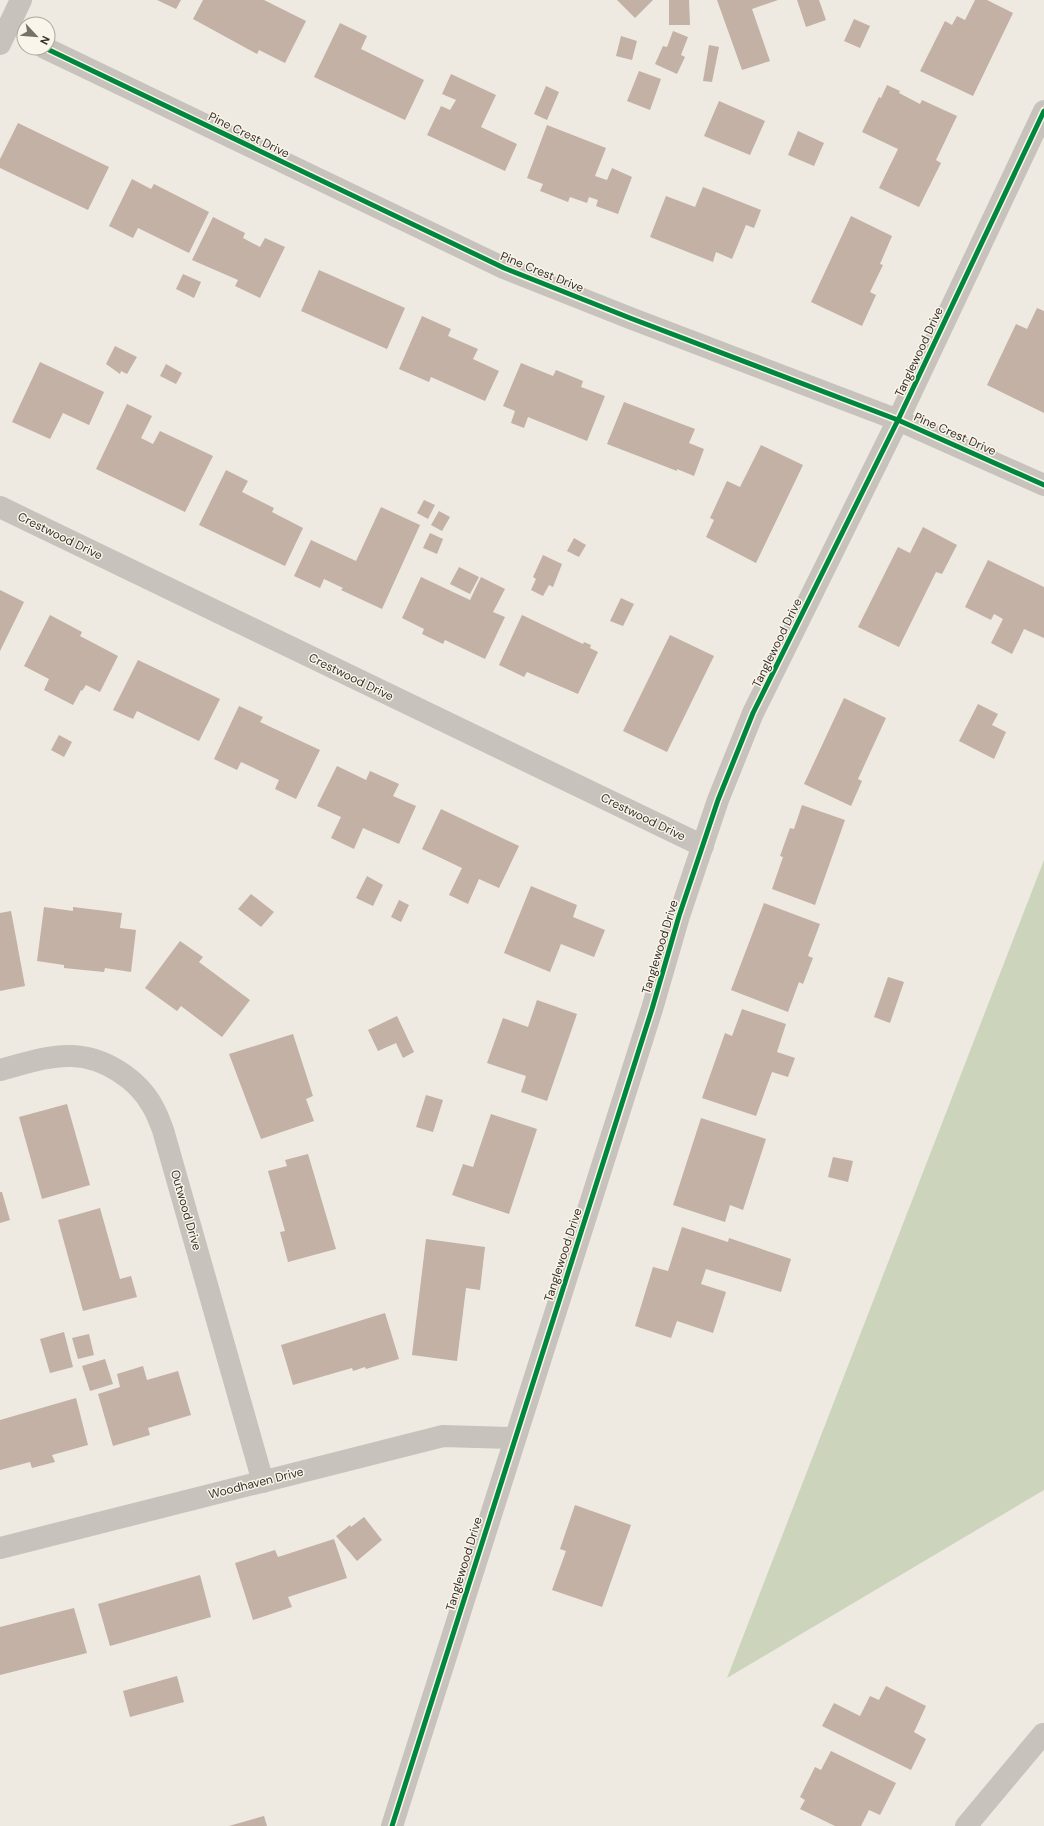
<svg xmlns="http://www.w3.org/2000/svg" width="1044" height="1826" viewBox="0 0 1044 1826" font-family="'DM Sans',sans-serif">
<rect width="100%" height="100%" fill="#eeeae2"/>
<path fill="#ccd4bc" d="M1044,860V1490L727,1678Z"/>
<g fill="#c2b1a4">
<path d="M157,0H181L176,9Z"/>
<path d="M203,0H264L306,21L285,63L259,50L257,54L193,19Z"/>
<path d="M617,0H653L635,18Z"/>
<path d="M669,0H689L690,25H669Z"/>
<path d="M717,0H778L752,9L770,61L742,70Z"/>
<path d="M797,0H819L826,20L806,27Z"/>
<path d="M975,0H987L1013,13L973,96L920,71L945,21L952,25L957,16L965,20Z"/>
<path d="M854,19L870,26L860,48L844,41Z"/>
<path d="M340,23L367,36L361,49L424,80L405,120L314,77Z"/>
<path d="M673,31L688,37L681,55L685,57L677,74L655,64L663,46L667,47Z"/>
<path d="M621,36L637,41L632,60L616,56Z"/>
<path d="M709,45L719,47L712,82L703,81Z"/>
<path d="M639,71L661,79L650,110L627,101Z"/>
<path d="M451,74L496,95L481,127L517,144L505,171L427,135L441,106L450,110L456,100L442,94Z"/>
<path d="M887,85L900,91L899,93L920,104L922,100L957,116L936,160L941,163L919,207L879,188L898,149L862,132L879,97L881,98Z"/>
<path d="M546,86L559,92L547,120L534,114Z"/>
<path d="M719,101L765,121L750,155L704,136Z"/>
<path d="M18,123L109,167L88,210L0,168V159Z"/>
<path d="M547,125L606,148L595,176L607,180L612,168L632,177L618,214L596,206L598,200L589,197L587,203L570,197L568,202L540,191L543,184L527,178Z"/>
<path d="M798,131L824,143L814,166L788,155Z"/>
<path d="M132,179L151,189L154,184L209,212L189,253L138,228L133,238L109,226Z"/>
<path d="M703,187L761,210L754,228L746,225L732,259L716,252L713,262L650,237L666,196L695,207Z"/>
<path d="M851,216L892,236L880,264L883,265L870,292L876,295L862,326L811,302Z"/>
<path d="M213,217L245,233L243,238L260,247L265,238L285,247L260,298L235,286L238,280L192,260Z"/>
<path d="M319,270L405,308L387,349L301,311Z"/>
<path d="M183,274L201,282L194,298L176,289Z"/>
<path d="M1037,308L1044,311V413L987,385L1016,324L1027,329Z"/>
<path d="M422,316L451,329L448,336L478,349L473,359L499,371L485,401L431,377L429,382L399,369Z"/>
<path d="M115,346L137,357L127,374L121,371L120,374L106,364Z"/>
<path d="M40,362L104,392L89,425L63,413L50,439L12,422Z"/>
<path d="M521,363L553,376L556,370L583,381L581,387L605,396L587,441L528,417L524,428L511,423L515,411L503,406Z"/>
<path d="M166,364L182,373L176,384L160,376Z"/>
<path d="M624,402L695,429L689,443L704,449L694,476L677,469V471L607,444Z"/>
<path d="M127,404L152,416L141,438L153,444L160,431L213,456L185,512L96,469Z"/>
<path d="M761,445L803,465L756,563L706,537L714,520L710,518L727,481L740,487Z"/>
<path d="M226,470L248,481L242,492L274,508L272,512L303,528L285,566L199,525Z"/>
<path d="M424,500L435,505L428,519L417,513Z"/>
<path d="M381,507L420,525L382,609L341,590L343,588L324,579L320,588L294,576L311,540L356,561Z"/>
<path d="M439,511L450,517L442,531L431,525Z"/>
<path d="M923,527L957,545L942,574L936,572L899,647L858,627L898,547L910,553Z"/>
<path d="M430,533L443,539L437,554L423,548Z"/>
<path d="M574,538L586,545L579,557L567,551Z"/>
<path d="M543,555L562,564L553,587L549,585L543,596L531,590L536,579L533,577Z"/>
<path d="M988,560L1044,587V638L1024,629L1012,654L991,643L1003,619L994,614L991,620L965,607Z"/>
<path d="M459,567L479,577L470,594L450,584Z"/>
<path d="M421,577L470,600L481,577L505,589L493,612L505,617L485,659L445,640L443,644L422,634L424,629L402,618Z"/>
<path d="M0,590L24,602L0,651Z"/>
<path d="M621,598L634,604L623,626L610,621Z"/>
<path d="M50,615L82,632L80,636L118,656L100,692L86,685L82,691L81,690L73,705L44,690L49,679L24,666Z"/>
<path d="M522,615L583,644L584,642L591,645L590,648L598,652L578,694L527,672L524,677L499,665Z"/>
<path d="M670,635L714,656L667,752L623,731Z"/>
<path d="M138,660L220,699L199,741L137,711L133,719L113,710Z"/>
<path d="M844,698L886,718L858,779L862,781L851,806L804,784Z"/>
<path d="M978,704L998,714L992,725L1006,732L994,759L959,741Z"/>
<path d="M239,706L263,717L260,722L320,750L296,799L275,789L279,780L241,762L237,770L214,759Z"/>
<path d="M59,735L72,742L64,757L51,750Z"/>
<path d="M337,766L366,780L370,771L399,784L393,796L416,806L399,844L363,828L354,849L331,838L341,817L317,806Z"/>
<path d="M802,805L845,820L815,905L772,889L783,857L780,856L790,828L794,829Z"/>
<path d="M441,809L519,846L499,888L479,879L468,904L449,895L462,868L422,849Z"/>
<path d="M367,876L383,885L373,906L356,898Z"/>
<path d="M531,886L577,905L573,917L605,930L594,957L561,944L550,972L504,953Z"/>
<path d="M251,894L274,912L261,927L238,909Z"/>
<path d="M399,900L409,905L401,922L391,917Z"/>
<path d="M764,903L820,924L808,956L813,958L803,984L799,982L788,1012L731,990Z"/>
<path d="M44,907L73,911V907L122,913L120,928L136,930L131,972L105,968L104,972L64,968V965L37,961Z"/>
<path d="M11,911L25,986L0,991V913Z"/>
<path d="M180,941L203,957L199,962L250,1000L222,1037L181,1006L177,1011L145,988Z"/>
<path d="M888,977L904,982L890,1023L874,1017Z"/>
<path d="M537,1000L577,1014L547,1101L521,1092L526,1076L487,1063L503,1018L528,1027Z"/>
<path d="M742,1009L786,1024L777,1052L795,1058L788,1077L772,1072L756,1116L702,1098L725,1033L732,1036Z"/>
<path d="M397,1016L414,1052L403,1058L396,1043L378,1051L368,1030Z"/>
<path d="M293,1034L313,1096L306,1099L314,1121L261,1139L229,1054Z"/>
<path d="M426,1095L443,1100L433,1132L416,1127Z"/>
<path d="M67,1104L90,1185L42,1199L19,1117Z"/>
<path d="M491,1114L537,1129L509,1214L452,1195L463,1164L473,1167Z"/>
<path d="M701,1118L766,1139L743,1210L730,1205L725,1222L673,1205Z"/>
<path d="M308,1154L336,1249L288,1262L280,1232L285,1231L268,1171L287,1166L285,1160Z"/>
<path d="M833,1157L853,1161L848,1182L828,1177Z"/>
<path d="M0,1192H2L10,1220L0,1223Z"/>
<path d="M100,1208L120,1279L131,1276L137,1297L83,1311L58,1220Z"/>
<path d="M682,1227L728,1242L729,1238L791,1259L781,1292L706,1269L701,1284L726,1292L713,1333L677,1321L671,1338L635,1326L653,1267L668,1271Z"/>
<path d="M426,1239L485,1247L480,1290L466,1288L457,1361L412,1355Z"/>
<path d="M385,1313L399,1359L366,1369L365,1367L353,1371L352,1368L293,1385L281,1345Z"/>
<path d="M64,1332L73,1367L50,1373L40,1339Z"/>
<path d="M89,1334L94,1355L78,1359L72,1338Z"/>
<path d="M105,1359L113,1384L90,1391L82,1366Z"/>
<path d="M143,1366L147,1380L178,1371L191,1415L148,1428L150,1435L113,1446L98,1394L120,1387L117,1374Z"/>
<path d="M76,1398L88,1445L52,1455L55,1462L32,1468L30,1462L0,1470V1420Z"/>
<path d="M575,1505L631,1525L602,1607L552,1590L566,1551L560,1549Z"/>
<path d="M364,1517L382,1540L357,1561L336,1536L350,1525L351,1527Z"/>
<path d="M334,1539L347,1578L288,1597L292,1607L253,1620L235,1563L275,1550L278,1557Z"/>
<path d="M200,1575L211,1617L110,1646L98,1604Z"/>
<path d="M74,1608L87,1653L0,1675V1627Z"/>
<path d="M177,1676L184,1702L130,1717L123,1691Z"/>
<path d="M886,1686L926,1706L914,1732L926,1739L911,1770L822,1726L834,1703L860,1716L870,1696L879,1700Z"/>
<path d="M831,1751L896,1783L880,1815L869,1810L861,1826H835L800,1809L805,1800L800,1797L815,1767L821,1770Z"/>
<path d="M264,1816L267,1826H229Z"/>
</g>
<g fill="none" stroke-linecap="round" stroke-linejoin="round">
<g stroke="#c7c2bb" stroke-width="22">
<path d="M0,44L21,0"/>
<path d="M45,48L504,268L630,318L898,420L1044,485"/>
<path d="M0,507L703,846"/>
<path d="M0,1070C23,1064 48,1055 72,1056C104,1057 138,1079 153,1107C157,1114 160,1122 163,1130L263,1482"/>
<path d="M0,1548L443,1436L514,1438"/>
<path d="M392,1826L652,1009L679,916L718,800L753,713L898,420L1044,111"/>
<path d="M966,1826L1043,1734"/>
</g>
<g stroke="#faf5ea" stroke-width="8">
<g id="cycleway">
<path d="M45,48L504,268L630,318L898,420L1044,485"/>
<path d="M392,1826L652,1009L679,916L718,800L753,713L898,420L1044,111"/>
</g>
</g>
<use href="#cycleway" stroke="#00873e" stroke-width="5"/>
</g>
<g text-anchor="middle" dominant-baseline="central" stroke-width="3" stroke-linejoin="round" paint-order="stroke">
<g font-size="12" fill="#383029" stroke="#faf5ea">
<text transform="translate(249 135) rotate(26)">Pine Crest Drive</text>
<text transform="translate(542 272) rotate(22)">Pine Crest Drive</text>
<text transform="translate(919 352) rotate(-65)">Tanglewood Drive</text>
<text transform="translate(955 434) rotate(24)">Pine Crest Drive</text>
<text transform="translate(60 536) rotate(26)">Crestwood Drive</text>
<text transform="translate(777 643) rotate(-64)">Tanglewood Drive</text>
<text transform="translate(351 677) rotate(26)">Crestwood Drive</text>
<text transform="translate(643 817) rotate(26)">Crestwood Drive</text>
<text transform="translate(660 947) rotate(-73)">Tanglewood Drive</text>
<text transform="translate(186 1210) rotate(74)">Outwood Drive</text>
<text transform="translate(563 1255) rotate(-72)">Tanglewood Drive</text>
<text transform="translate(256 1483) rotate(-14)">Woodhaven Drive</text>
<text transform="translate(464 1564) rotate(-73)">Tanglewood Drive</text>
</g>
</g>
<g transform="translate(36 36) rotate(116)"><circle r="19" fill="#faf5ea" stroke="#aca69d"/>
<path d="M0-3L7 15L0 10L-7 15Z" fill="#78716a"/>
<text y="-6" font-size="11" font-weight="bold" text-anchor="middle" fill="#383029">N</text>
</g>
</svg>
